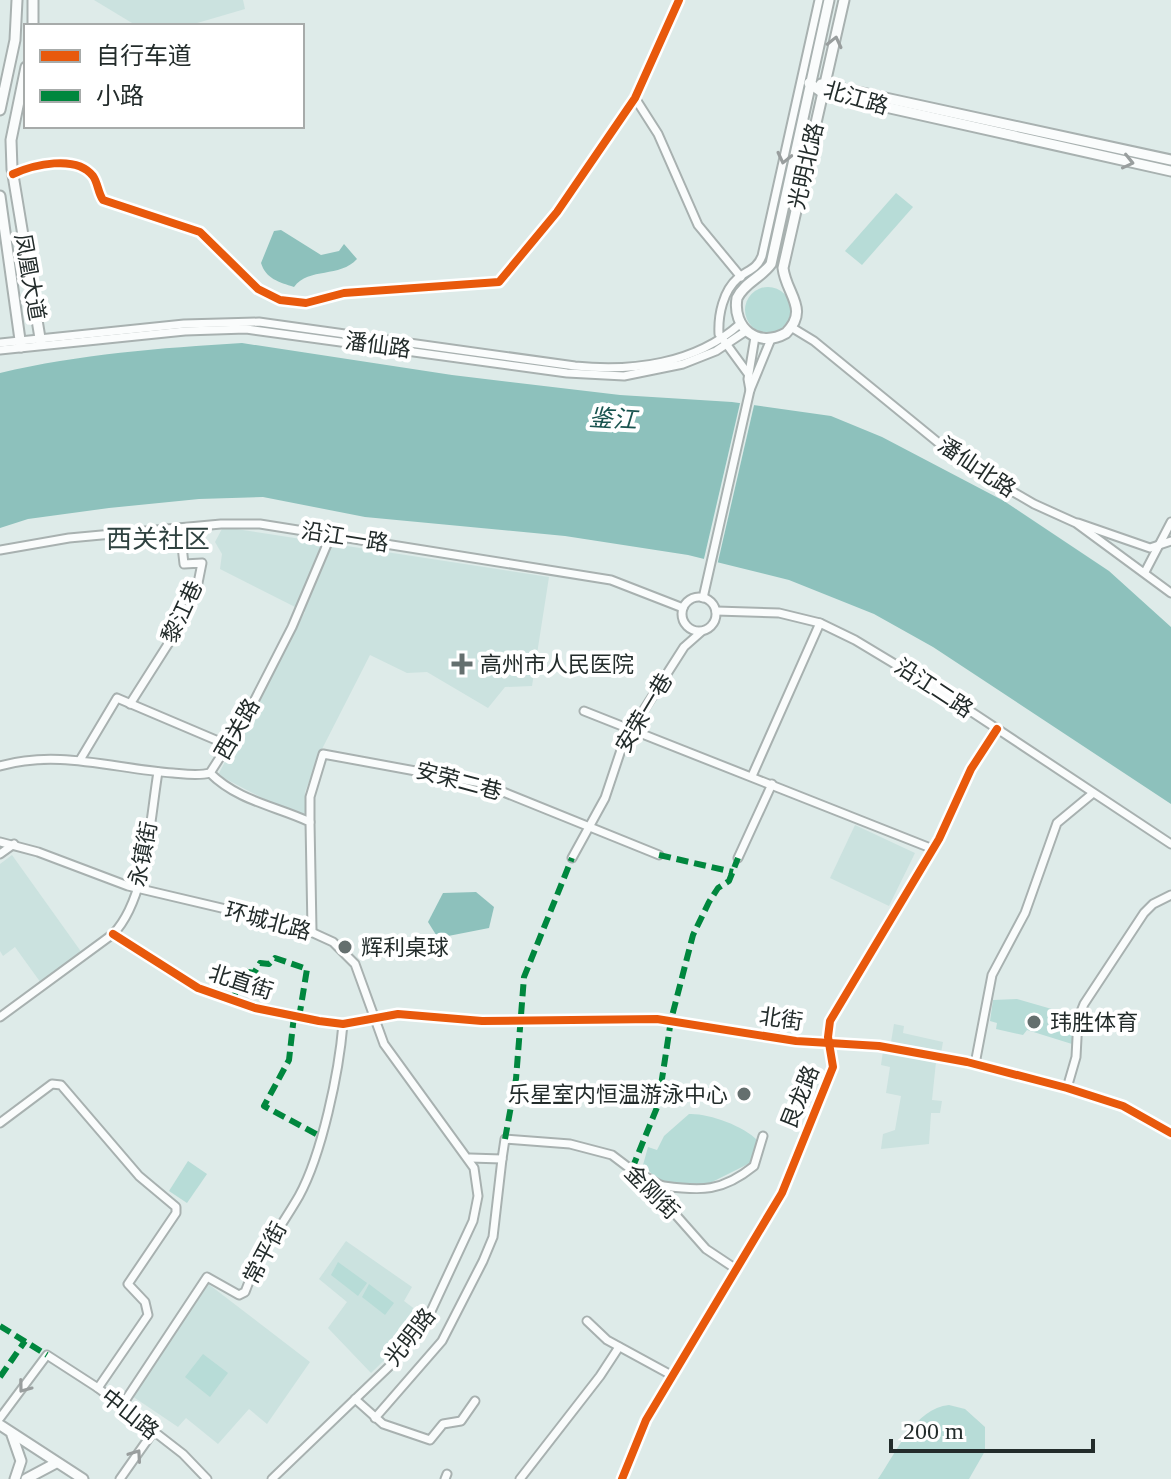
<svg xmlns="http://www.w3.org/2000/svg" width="1171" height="1479" viewBox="0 0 1171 1479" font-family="'Times New Roman','Noto Sans SC',serif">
<rect width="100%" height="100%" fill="#deebe9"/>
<g fill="#cbe2df">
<path d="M94,0H243L245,9L187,26H137Z"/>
<path d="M223,527L549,577L532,686L505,687L488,708L427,672L407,673L370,655L321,751L305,792L308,804L304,816L266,800L218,775L305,612L220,569L222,554L215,542Z"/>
<path d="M855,825L915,853L889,906L830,878Z"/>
<path d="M12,855L82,953L41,983L15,947L3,956L0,951V864Z"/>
<path d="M894,1024L904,1026L903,1033L943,1042L941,1053L891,1042Z"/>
<path d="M883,1051L936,1062L932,1100L942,1101L940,1113H931L929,1144L881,1149L883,1134L895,1130L901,1096L886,1093L890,1067L881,1065Z"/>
<path d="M346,1241L412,1287L404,1301L416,1310L402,1331L408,1337L371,1373L328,1328L347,1302L319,1279Z"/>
<path d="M207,1283L310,1362L267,1424L249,1409L218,1444L186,1418L178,1427L132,1396Z"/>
</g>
<g fill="#b7dcd7">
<path d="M896,193L913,207L862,265L845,251Z"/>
<circle cx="768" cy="310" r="23"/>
<path d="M1017,999L1076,1016L1072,1044L1027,1030L1023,1035L996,1029L997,1023L990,1021L993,1000Z"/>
<path d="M689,1114C708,1113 744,1126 757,1140L750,1163L704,1186L660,1182L643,1165L648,1147L657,1150L664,1136Z"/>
<path d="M188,1161L207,1174L187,1203L169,1191Z"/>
<path d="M338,1262L367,1283L358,1296L331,1275Z"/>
<path d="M369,1284L394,1303L385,1315L362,1297Z"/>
<path d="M203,1354L228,1373L210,1397L185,1377Z"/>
<path d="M949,1405L965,1409L985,1427V1451L969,1479H878C896,1453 915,1408 949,1405Z"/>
</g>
<g fill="#8dc1bc">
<path d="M281,230L321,255L339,251L344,244L357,259C340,278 309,267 294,287C279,282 266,279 261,263L274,231Z"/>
<path d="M242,343L452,375L620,395L732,402L831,416L882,437L1004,501L1109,571L1171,627V804L933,647L874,614L789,580L688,555L565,536L365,517L263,497L199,499L109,508L28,519L0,528V373C80,354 160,348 242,343Z"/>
<path d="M476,892L494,907L489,928L438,938L428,922L443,893Z"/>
</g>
<path fill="#deebe9" d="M741,399L755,401L717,566L703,563Z"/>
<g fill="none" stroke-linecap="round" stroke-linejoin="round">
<g stroke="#a8b1b0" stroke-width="11">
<g id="minor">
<path d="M635,98L658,134L698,225L741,277"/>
<path d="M13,174C33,165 76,154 93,176C98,183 98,193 103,200L200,232L258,289L280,300L306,303L344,293L499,282L557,212L635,98L679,0"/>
<path d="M791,327L814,341L962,462L1034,504L1076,523L1171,593"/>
<path d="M0,343L184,324L259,322L575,366C632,372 695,364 740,324"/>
<path d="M0,350L185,331L246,329L567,373L624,376L683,364L716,351L746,331"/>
<path d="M749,375L719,334C718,315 723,291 738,278C748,270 757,269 762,256L819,0"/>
<path d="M750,390L748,379L755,337"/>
<path d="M1078,523L1150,548L1171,541"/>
<path d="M0,550L69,538L221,524H260L611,580L683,608"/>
<path d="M1145,572L1171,522"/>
<circle cx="699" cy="614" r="17"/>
<path d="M703,598L750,390L771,339"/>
<path d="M716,611L779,613L820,623L855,640L943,693L1171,844"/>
<path d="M130,704L184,619L196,593L202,563L184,564L180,528"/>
<path d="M584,711L933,849"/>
<path d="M80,760L117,698L230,746"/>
<path d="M0,766C58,749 115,769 173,773C185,774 198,776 210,773L247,715L292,627L331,535"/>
<path d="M210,773C238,801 276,806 310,822L312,930"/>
<path d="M752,776L820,623"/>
<path d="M310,822V797L323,754L481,783L659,855"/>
<path d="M0,842L38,852L128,886L298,926L333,942L355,964L384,1044L474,1168L478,1196L473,1221L426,1322L400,1356L272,1479"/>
<path d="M0,854L14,844"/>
<path d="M572,858L605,798L624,741L684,647L701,632"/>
<path d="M738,858L772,784"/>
<path d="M113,934L198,988L255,1008L319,1021L343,1024L398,1014L482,1021L657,1019L796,1041L879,1046L967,1062L1067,1088L1123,1106L1171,1133"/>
<path d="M0,1017L113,934C147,899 150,819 158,772"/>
<path d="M975,1064L992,975L1025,913L1057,823L1092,794"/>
<path d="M1067,1088L1076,1057L1078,1019L1084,1004L1144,913L1153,904L1171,895"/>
<path d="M0,1123L52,1084L61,1085L139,1176L176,1207V1213L128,1284L145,1302L148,1315L98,1388"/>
<path d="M470,1158L502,1159L505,1139L570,1144L612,1155L645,1180L706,1249L736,1269"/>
<path d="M641,1175C650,1177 656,1185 664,1186C701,1191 722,1192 754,1166L763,1136"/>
<path d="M587,1321L607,1340L673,1376"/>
<path d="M355,1399L383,1424L430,1440L443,1424L461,1421L475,1401"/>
<path d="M121,1407L207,1277L239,1295L245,1292C258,1256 280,1229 299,1196C322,1154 339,1072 343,1024"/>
<path d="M0,1418L47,1355L98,1388L183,1454L207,1479"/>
<path d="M375,1418L442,1341L483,1261L493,1237L502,1159"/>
<path d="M120,1479L153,1432"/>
<path d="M445,1479L447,1474"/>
<path d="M520,1479L600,1376L619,1347"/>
<path d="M622,1479L646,1420L782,1193L833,1067L828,1037L830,1021L939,839L971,769L997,729"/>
</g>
</g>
<g stroke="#a8b1b0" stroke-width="13">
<g id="major">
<path d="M33,0V26"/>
<path d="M829,0L771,264C761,278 745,282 737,298C732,328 758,349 786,333C810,309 786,294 783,268L844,0"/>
<path d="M26,67L11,140L12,169L41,344"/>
<path d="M809,83L823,93L1171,171"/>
<path d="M821,84L1171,160"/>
<path d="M0,110L15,40L17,0"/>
<path d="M0,196L21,347"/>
<path d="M0,1425L83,1479"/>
<path d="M12,1435L21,1461L15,1479"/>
<path d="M26,1479L56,1463"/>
</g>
</g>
<use href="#minor" stroke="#fafcfc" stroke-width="7"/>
<use href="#major" stroke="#fafcfc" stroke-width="9"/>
<g stroke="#00873e" stroke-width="6" stroke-dasharray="12 6" stroke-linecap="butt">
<path d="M659,855L733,872"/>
<path d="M233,1001L242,971L254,973L260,963L269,964L275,958L307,969L299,1018"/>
<path d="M294,1016L289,1060L264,1106L320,1136"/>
<path d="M505,1139L516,1079L524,977L572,858"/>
<path d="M632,1169L658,1105L671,1020L693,935L709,902L718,888L729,881L738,858"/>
<path d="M0,1326L47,1355"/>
<path d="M0,1377L25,1341"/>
</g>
<g stroke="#fff" stroke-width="13">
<g id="cycleway">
<path d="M13,174C33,165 76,154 93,176C98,183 98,193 103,200L200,232L258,289L280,300L306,303L344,293L499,282L557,212L635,98L679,0"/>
<path d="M113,934L198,988L255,1008L319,1021L343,1024L398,1014L482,1021L657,1019L796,1041L879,1046L967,1062L1067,1088L1123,1106L1171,1133"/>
<path d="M622,1479L646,1420L782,1193L833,1067L828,1037L830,1021L939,839L971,769L997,729"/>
</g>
</g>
<use href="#cycleway" stroke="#e8590c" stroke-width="8"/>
</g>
<defs><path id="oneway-chevron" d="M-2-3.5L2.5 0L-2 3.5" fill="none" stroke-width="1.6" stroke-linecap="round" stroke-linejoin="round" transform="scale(2)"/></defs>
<g stroke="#999e9e">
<use href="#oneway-chevron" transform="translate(835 42) rotate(-77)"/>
<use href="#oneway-chevron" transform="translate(784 158) rotate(103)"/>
<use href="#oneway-chevron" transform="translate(1128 162) rotate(13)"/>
<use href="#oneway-chevron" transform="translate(24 1387) rotate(127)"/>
<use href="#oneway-chevron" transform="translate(136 1455) rotate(-55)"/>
</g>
<g fill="#646f6e" stroke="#fff" stroke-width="3">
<path d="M458 652h8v8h8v8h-8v8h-8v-8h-8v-8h8z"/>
<circle cx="345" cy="947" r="8"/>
<circle cx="1034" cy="1022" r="8"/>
<circle cx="744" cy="1094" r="8"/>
</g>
<g text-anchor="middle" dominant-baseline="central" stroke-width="8" stroke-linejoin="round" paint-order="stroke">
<g font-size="22" fill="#232c2b" stroke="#fff">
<text transform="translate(856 98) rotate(16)">北江路</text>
<text transform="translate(806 166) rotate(-77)">光明北路</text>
<text transform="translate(30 277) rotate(80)">凤凰大道</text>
<text transform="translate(378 345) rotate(8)">潘仙路</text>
<text transform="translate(977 467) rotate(34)">潘仙北路</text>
<text transform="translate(345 537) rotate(9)">沿江一路</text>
<text transform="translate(182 612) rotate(-65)">黎江巷</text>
<text transform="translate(934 688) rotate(33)">沿江二路</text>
<text transform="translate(644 713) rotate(-59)">安荣一巷</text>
<text transform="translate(237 729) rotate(-60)">西关路</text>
<text transform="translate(459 781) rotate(15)">安荣二巷</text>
<text transform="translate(143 854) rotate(-79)">永镇街</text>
<text transform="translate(268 921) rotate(15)">环城北路</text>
<text transform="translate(241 982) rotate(18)">北直街</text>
<text transform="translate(781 1019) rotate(8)">北街</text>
<text transform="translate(800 1097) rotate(-68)">艮龙路</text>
<text transform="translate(652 1192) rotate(45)">金刚街</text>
<text transform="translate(265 1253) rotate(-62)">常平街</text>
<text transform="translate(410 1337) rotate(-52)">光明路</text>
<text transform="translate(130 1414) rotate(38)">中山路</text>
</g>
<g font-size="22" fill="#232c2b" stroke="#fff" text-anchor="start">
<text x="480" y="664">高州市人民医院</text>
<text x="361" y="947">辉利桌球</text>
<text x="1050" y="1022">玮胜体育</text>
<text x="728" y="1094" text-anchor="end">乐星室内恒温游泳中心</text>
</g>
<g font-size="24" font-style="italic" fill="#19544f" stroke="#fff">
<text transform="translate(613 419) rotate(3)">鉴江</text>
</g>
<g font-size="26" fill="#2f4240" stroke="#fff">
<text x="158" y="539">西关社区</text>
</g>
</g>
<rect x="24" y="24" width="280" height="104" fill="#ffffff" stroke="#a7abaa" stroke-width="2"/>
<rect x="40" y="50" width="40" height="12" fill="#e8590c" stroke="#a7abaa" stroke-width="2"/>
<text x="96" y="64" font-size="24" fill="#232c2b">自行车道</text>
<rect x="40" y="90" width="40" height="12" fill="#00873e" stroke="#a7abaa" stroke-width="2"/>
<text x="96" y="104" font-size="24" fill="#232c2b">小路</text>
<path d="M891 1439v12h202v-12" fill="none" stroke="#232c2b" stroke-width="4"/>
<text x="903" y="1439" font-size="24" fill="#232c2b" stroke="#ffffff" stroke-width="6" paint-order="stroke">200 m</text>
</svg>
